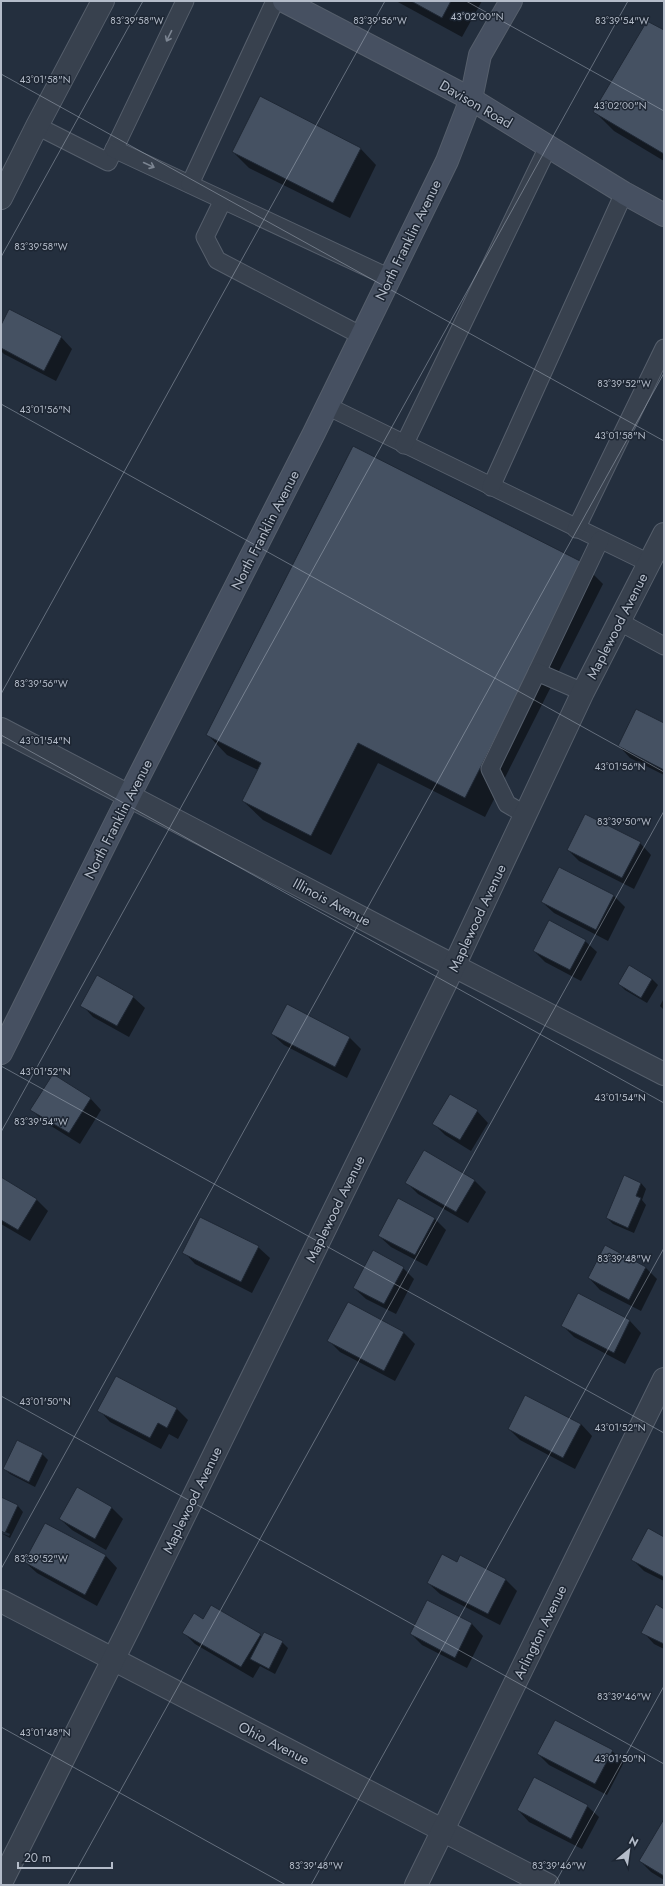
<svg xmlns="http://www.w3.org/2000/svg" width="665" height="1886" viewBox="0 0 665 1886" font-family="Jost,sans-serif">
<rect width="100%" height="100%" fill="#242f3e"/>
<g fill="#0007">
<path d="M396,1H482L462,37Z"/>
<path d="M664,32V161L614,131L595,112Z"/>
<path d="M360,148L376,165L350,218L249,168L233,152Z"/>
<path d="M1,327L61,337L72,349L56,381L4,354L1,351Z"/>
<path d="M583,564L603,584L485,817L378,763L331,855L263,820L243,801L258,770L227,755L208,735Z"/>
<path d="M664,724V775L630,758L619,746Z"/>
<path d="M640,843L651,855L634,889L579,861L568,850Z"/>
<path d="M560,868L614,896L625,907L608,941L554,913L542,902Z"/>
<path d="M585,941L597,952L581,981L545,962L534,951Z"/>
<path d="M629,966L652,979L658,985L647,1003L625,990L619,984Z"/>
<path d="M133,997L145,1008L129,1037L93,1017L82,1005Z"/>
<path d="M664,998V1010L660,1006Z"/>
<path d="M287,1005L350,1038L361,1049L347,1078L284,1045L272,1034Z"/>
<path d="M90,1098L101,1110L80,1144L43,1121L32,1110Z"/>
<path d="M477,1111L488,1123L471,1151L445,1135L433,1123Z"/>
<path d="M1,1178L36,1199L48,1211L30,1241L1,1224Z"/>
<path d="M474,1180L486,1192L468,1223L418,1194L407,1183Z"/>
<path d="M641,1183L646,1189L642,1200L646,1205L634,1233L613,1224L607,1218Z"/>
<path d="M434,1218L446,1230L427,1266L391,1247L379,1236Z"/>
<path d="M258,1247L270,1258L252,1293L195,1264L184,1252Z"/>
<path d="M605,1247L646,1268L657,1279L641,1311L600,1290L589,1278Z"/>
<path d="M403,1268L414,1279L396,1314L366,1299L354,1288Z"/>
<path d="M578,1295L630,1321L641,1333L625,1364L574,1337L563,1326Z"/>
<path d="M348,1304L404,1333L415,1344L395,1381L340,1352L329,1341Z"/>
<path d="M116,1377L177,1409L188,1420L178,1439L169,1434L161,1449L110,1422L99,1410Z"/>
<path d="M581,1424L592,1436L575,1469L520,1440L509,1429Z"/>
<path d="M42,1454L48,1460L35,1487L10,1474L4,1469Z"/>
<path d="M78,1488L112,1508L123,1519L106,1550L72,1530L60,1519Z"/>
<path d="M1,1498L18,1506L23,1512L10,1538L1,1533L9,1536L10,1534L1,1530Z"/>
<path d="M46,1524L106,1556L117,1568L97,1606L37,1573L25,1562Z"/>
<path d="M664,1538V1581L644,1571L632,1559Z"/>
<path d="M457,1564L506,1580L517,1591L500,1625L440,1594L428,1583Z"/>
<path d="M427,1601L472,1624L483,1636L467,1668L422,1645L411,1634Z"/>
<path d="M664,1610V1649L654,1644L643,1632Z"/>
<path d="M203,1620L282,1642L288,1648L275,1674L260,1666L253,1678L195,1644L184,1633Z"/>
<path d="M612,1751L624,1762L607,1795L549,1765L538,1754Z"/>
<path d="M587,1806L599,1817L582,1849L529,1822L518,1810Z"/>
<path d="M664,1821V1880L651,1872L640,1861Z"/>
</g>
<g fill="#455162" stroke="#1f2835">
<path d="M411,1H451L442,18Z"/>
<path d="M647,21L664,30V154L593,112Z"/>
<path d="M260,96L361,148L333,203L232,152Z"/>
<path d="M9,309L62,336L44,371L1,348V325Z"/>
<path d="M353,446L584,563L465,798L358,743L311,836L242,801L261,763L206,735Z"/>
<path d="M636,709L664,723V770L618,746Z"/>
<path d="M585,814L641,842L622,878L567,850Z"/>
<path d="M559,867L614,895L596,930L541,902Z"/>
<path d="M549,920L586,940L570,970L533,951Z"/>
<path d="M629,965L652,979L641,998L618,984Z"/>
<path d="M97,975L134,996L117,1026L80,1006Z"/>
<path d="M287,1004L350,1037L335,1067L271,1034Z"/>
<path d="M53,1074L91,1098L69,1133L30,1110Z"/>
<path d="M450,1094L478,1110L460,1140L432,1124Z"/>
<path d="M424,1150L475,1180L456,1212L405,1183Z"/>
<path d="M624,1175L641,1183L636,1196L641,1198L628,1228L606,1218Z"/>
<path d="M1,1177L37,1199L18,1230L1,1220Z"/>
<path d="M398,1198L435,1218L415,1255L378,1236Z"/>
<path d="M200,1217L259,1246L241,1282L182,1253Z"/>
<path d="M605,1245L646,1267L629,1300L588,1278Z"/>
<path d="M373,1250L404,1267L384,1304L353,1288Z"/>
<path d="M578,1293L630,1320L614,1353L561,1326Z"/>
<path d="M348,1302L404,1332L384,1371L327,1341Z"/>
<path d="M116,1376L177,1408L167,1428L158,1423L150,1438L97,1411Z"/>
<path d="M525,1395L581,1424L563,1458L508,1429Z"/>
<path d="M17,1440L43,1453L29,1482L3,1469Z"/>
<path d="M77,1487L112,1507L95,1539L59,1519Z"/>
<path d="M1,1497L18,1505L5,1533L1,1531Z"/>
<path d="M45,1523L106,1555L85,1595L24,1562Z"/>
<path d="M648,1528L664,1537V1577L631,1560Z"/>
<path d="M442,1554L457,1562L460,1555L506,1579L488,1614L427,1583Z"/>
<path d="M427,1600L472,1623L455,1658L410,1634Z"/>
<path d="M656,1604L664,1609V1644L641,1633Z"/>
<path d="M211,1605L261,1634L241,1667L182,1633L194,1613L203,1619Z"/>
<path d="M264,1632L283,1641L269,1669L250,1659Z"/>
<path d="M555,1720L613,1750L595,1784L537,1754Z"/>
<path d="M534,1777L588,1805L571,1839L517,1810Z"/>
<path d="M664,1819V1876L639,1861Z"/>
</g>
<g fill="none" stroke-linecap="round" stroke-linejoin="round">
<g stroke="#565f6c" stroke-width="19">
<g id="lane">
<path d="M37,126L108,162L185,1"/>
<path d="M114,149L390,278"/>
<path d="M190,184L275,1"/>
<path d="M223,200L205,237L217,260L362,336"/>
<path d="M327,406L649,563"/>
<path d="M404,445L548,147"/>
<path d="M491,487L624,193"/>
<path d="M576,529L664,348"/>
<path d="M618,621L664,646"/>
<path d="M537,672L600,540"/>
<path d="M526,815L507,804L490,769L537,672L583,692"/>
</g>
</g>
<g stroke="#565f6c" stroke-width="24">
<g id="street">
<path d="M1,198L37,126L103,1"/>
<path d="M1,729L425,951L664,1074"/>
<path d="M1,1601L548,1885"/>
<path d="M1,1883L131,1624L454,966L583,692L664,534"/>
<path d="M416,1885L664,1379"/>
</g>
</g>
<g stroke="#565f6c" stroke-width="24">
<g id="secondary">
<path d="M284,1L471,99L624,193L664,215"/>
<path d="M1,1053L129,796L314,433L447,161L471,99L480,55L511,1"/>
</g>
</g>
<use href="#lane" stroke="#38414e" stroke-width="17"/>
<use href="#street" stroke="#38414e" stroke-width="22"/>
<use href="#secondary" stroke="#465061" stroke-width="22"/>
</g>
<defs><path id="oneway-shaft" d="M-6 0H5M1.5-3L5.5 0L1.5 3" fill="none" stroke-width="1.6" stroke-linecap="round" stroke-linejoin="round"/></defs>
<g stroke="#7c8592">
<use href="#oneway-shaft" transform="translate(169 36) rotate(116)"/>
<use href="#oneway-shaft" transform="translate(149 165) rotate(25)"/>
</g>
<path fill="none" stroke="#b4bcc9" stroke-width="1" stroke-opacity="0.45" d="M466,1L664,111M1,74L664,441M1,257L143,1M1,404L664,772M1,694L385,1M1,735L664,1103M1,1066L664,1433M1,1132L628,1M1,1396L664,1764M1,1569L664,373M1,1727L286,1885M68,1885L664,811M311,1885L664,1248M554,1885L664,1686"/>
<g text-anchor="middle" dominant-baseline="central" stroke-width="3" stroke-linejoin="round" paint-order="stroke">
<g font-size="14" fill="#b4bcc9" stroke="#1d2633">
<text transform="translate(476 104) rotate(30)">Davison Road</text>
<text transform="translate(408 240) rotate(-64)">North Franklin Avenue</text>
<text transform="translate(265 530) rotate(-63)">North Franklin Avenue</text>
<text transform="translate(617 626) rotate(-63)">Maplewood Avenue</text>
<text transform="translate(118 819) rotate(-63)">North Franklin Avenue</text>
<text transform="translate(332 902) rotate(28)">Illinois Avenue</text>
<text transform="translate(477 918) rotate(-65)">Maplewood Avenue</text>
<text transform="translate(335 1209) rotate(-64)">Maplewood Avenue</text>
<text transform="translate(192 1500) rotate(-64)">Maplewood Avenue</text>
<text transform="translate(540 1632) rotate(-64)">Arlington Avenue</text>
<text transform="translate(274 1743) rotate(27)">Ohio Avenue</text>
</g>
</g>
<g font-size="10" text-anchor="middle" fill="#b4bcc9" stroke="#1d2633" stroke-width="3" stroke-linejoin="round" paint-order="stroke">
<text x="477" y="20">43°02'00"N</text>
<text x="137" y="24">83°39'58"W</text>
<text x="380" y="24">83°39'56"W</text>
<text x="622" y="24">83°39'54"W</text>
<text x="45" y="83">43°01'58"N</text>
<text x="620" y="109">43°02'00"N</text>
<text x="41" y="250">83°39'58"W</text>
<text x="624" y="387">83°39'52"W</text>
<text x="45" y="413">43°01'56"N</text>
<text x="620" y="439">43°01'58"N</text>
<text x="41" y="687">83°39'56"W</text>
<text x="45" y="744">43°01'54"N</text>
<text x="620" y="770">43°01'56"N</text>
<text x="624" y="825">83°39'50"W</text>
<text x="45" y="1075">43°01'52"N</text>
<text x="620" y="1101">43°01'54"N</text>
<text x="41" y="1125">83°39'54"W</text>
<text x="624" y="1262">83°39'48"W</text>
<text x="45" y="1405">43°01'50"N</text>
<text x="620" y="1431">43°01'52"N</text>
<text x="41" y="1562">83°39'52"W</text>
<text x="624" y="1700">83°39'46"W</text>
<text x="45" y="1736">43°01'48"N</text>
<text x="620" y="1762">43°01'50"N</text>
<text x="316" y="1869">83°39'48"W</text>
<text x="559" y="1869">83°39'46"W</text>
</g>
<rect width="665" height="1886" fill="none" stroke="#b4bcc9" stroke-width="4"/>
<g transform="translate(629 1850) rotate(29)" stroke="#1d2633" stroke-width="3" paint-order="stroke">
<path d="M0-3L7 15L0 10L-7 15Z" fill="#b4bcc9"/>
<text y="-6" font-size="11" font-weight="bold" text-anchor="middle" fill="#b4bcc9">N</text>
</g>
<path d="M18 1862v6h94v-6" fill="none" stroke="#b4bcc9" stroke-width="2"/>
<text x="24" y="1862" font-size="12" fill="#b4bcc9" stroke="#1d2633" stroke-width="3" paint-order="stroke">20 m</text>
</svg>
